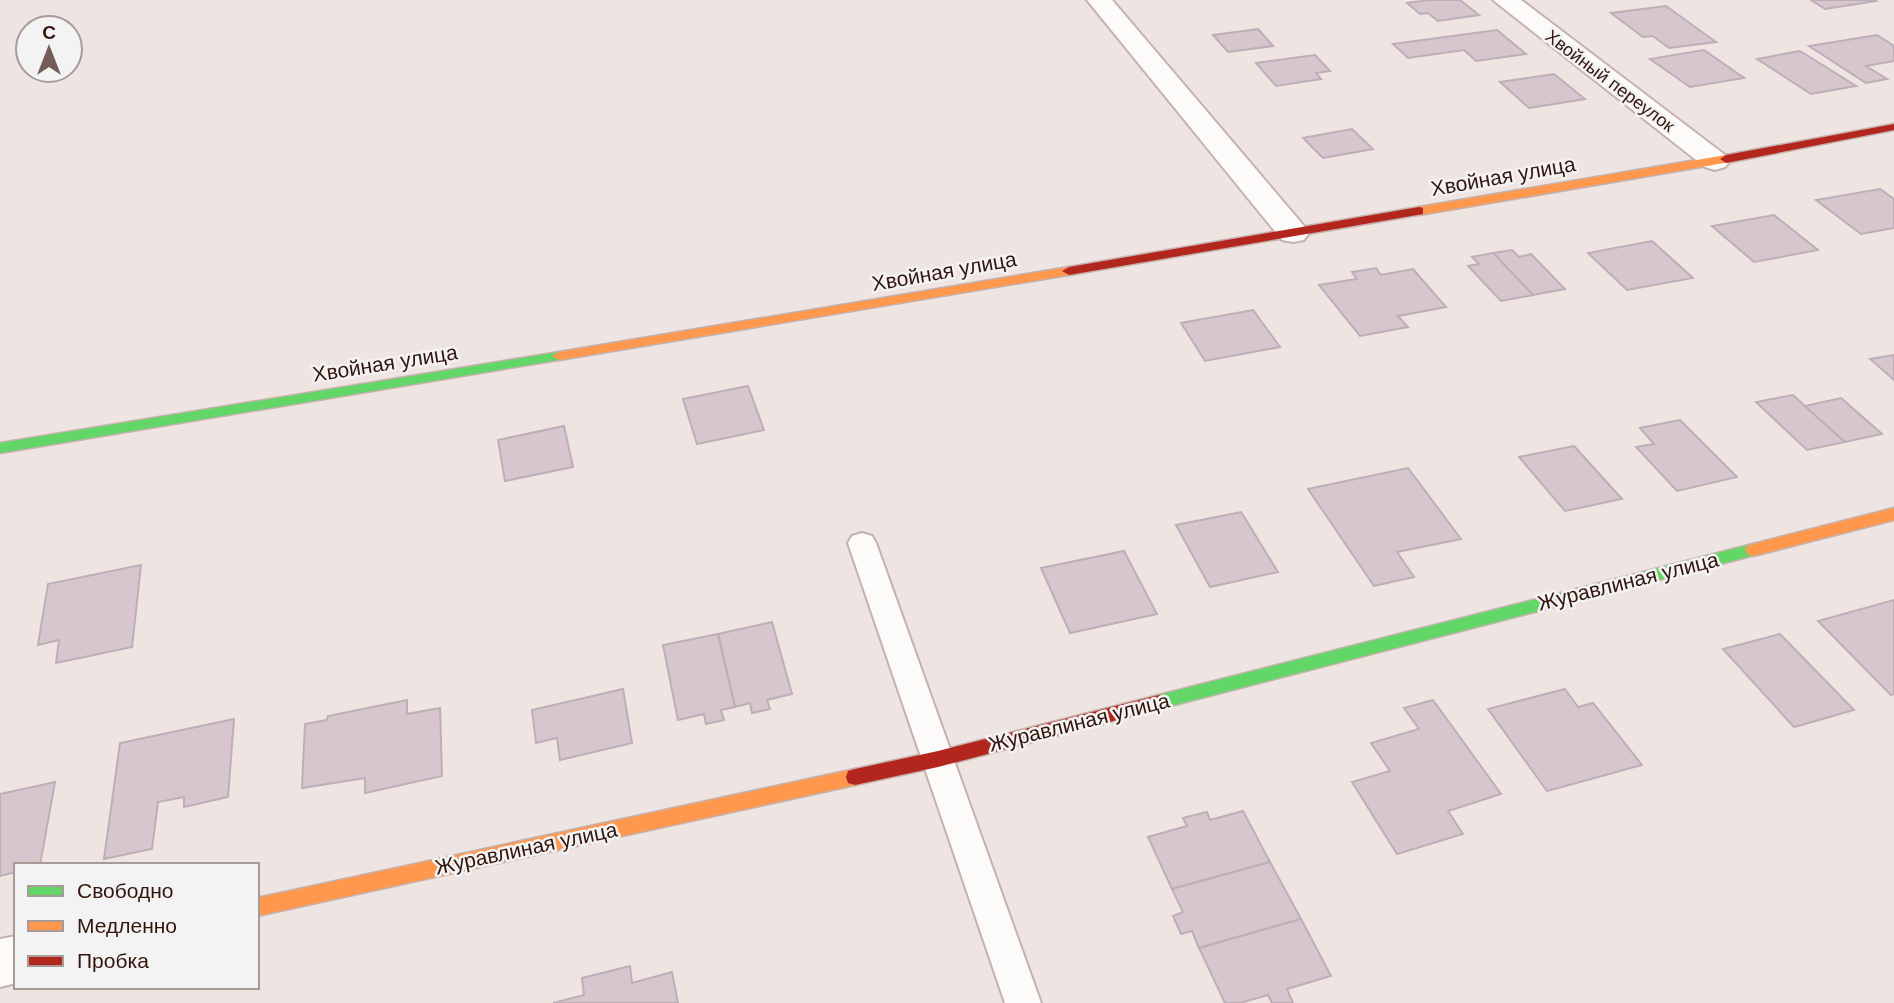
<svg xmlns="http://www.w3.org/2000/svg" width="1894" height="1003" viewBox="0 0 1894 1003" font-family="Arial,sans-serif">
<rect width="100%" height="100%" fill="#eee4e1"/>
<g fill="#d7c6ce" stroke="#beaeb6" stroke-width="2">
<path d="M1429,0H1460L1479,15L1438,21L1428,13L1420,14L1407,3Z"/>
<path d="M1811,0H1874L1876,1L1825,9Z"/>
<path d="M1666,6L1716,42L1669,48L1653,36L1643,37L1611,13Z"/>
<path d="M1258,29L1273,46L1228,52L1213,35Z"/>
<path d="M1497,30L1526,54L1476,61L1464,50L1408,58L1393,44Z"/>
<path d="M1877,35L1894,46V61L1866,66L1887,79L1866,83L1809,46Z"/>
<path d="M1704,50L1744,78L1690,87L1650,59Z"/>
<path d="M1800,51L1856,86L1811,94L1757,59Z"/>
<path d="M1315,55L1330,71L1316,73L1321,79L1276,86L1256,63Z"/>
<path d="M1554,74L1585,99L1529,108L1500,82Z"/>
<path d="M1352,129L1373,149L1323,158L1303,138Z"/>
<path d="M1880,189L1894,199V228L1861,234L1816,200Z"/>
<path d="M1774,215L1818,250L1754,262L1712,226Z"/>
<path d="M1652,241L1693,278L1627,290L1588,253Z"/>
<path d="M1512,250L1519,257L1531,254L1565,289L1533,295L1493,253Z"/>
<path d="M1493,253L1533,295L1501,301L1468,266L1479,264L1472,257Z"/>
<path d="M1376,268L1381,275L1413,269L1446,307L1398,316L1408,327L1360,336L1319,285L1357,279L1352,272Z"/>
<path d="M1253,310L1280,347L1205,361L1181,323Z"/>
<path d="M1894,355V380L1870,359Z"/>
<path d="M748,386L764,430L697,444L683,399Z"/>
<path d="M1793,395L1805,406L1845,442L1807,450L1756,402Z"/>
<path d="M1841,398L1882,434L1845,442L1805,406Z"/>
<path d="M1680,420L1737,477L1677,491L1636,447L1654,444L1640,428Z"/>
<path d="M564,426L573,467L505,481L498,440Z"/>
<path d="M1574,446L1622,499L1565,511L1519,457Z"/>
<path d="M1408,468L1461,539L1397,552L1414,577L1374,586L1308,489Z"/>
<path d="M1241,512L1278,572L1210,587L1176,525Z"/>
<path d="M1124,551L1157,614L1070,633L1041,568Z"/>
<path d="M141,565L132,647L56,663L59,640L38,645L48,584Z"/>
<path d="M1894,600V694L1891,695L1818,621Z"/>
<path d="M772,622L792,694L767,700L770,709L752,713L750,703L735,707L718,634Z"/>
<path d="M718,634L735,707L721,710L724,720L706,724L704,714L678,720L663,645Z"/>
<path d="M1780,634L1854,710L1794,727L1723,649Z"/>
<path d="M623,689L632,743L560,760L557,738L536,743L532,710Z"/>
<path d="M1565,689L1578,707L1593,703L1642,765L1547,791L1488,709Z"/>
<path d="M407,700V714L440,708L442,776L365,793V778L302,788L305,724L327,720L328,716Z"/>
<path d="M1433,700L1501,794L1448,811L1463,834L1397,854L1352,782L1390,771L1371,743L1419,729L1404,708Z"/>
<path d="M234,719L228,797L184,807V797L158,802L152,849L104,859L120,743Z"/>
<path d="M55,782L40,865H16V872L0,876V794Z"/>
<path d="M1243,811L1270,862L1172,889L1148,837L1187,826L1183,818L1207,812L1210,820Z"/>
<path d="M1270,862L1301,919L1199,948L1192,931L1181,934L1173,916L1183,912L1172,889Z"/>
<path d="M1301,919L1331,976L1287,989L1293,1003H1272L1268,995L1240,1003H1225L1199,948Z"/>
<path d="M630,966L632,983L672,972L678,1003H553L584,995L582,978Z"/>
</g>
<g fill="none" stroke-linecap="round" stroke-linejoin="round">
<g stroke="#c6b2ad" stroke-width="4">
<path id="lane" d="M862,533L872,536L876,543L1041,1003H1005L848,543L852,536Z"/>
</g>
<g stroke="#c6b2ad" stroke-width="4">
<g id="street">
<path d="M1087,0H1112L1304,226L1309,233L1304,240L1293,242L1282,240Z"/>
<path d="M1493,0H1521L1725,155L1730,161L1725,167L1715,170L1705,167Z"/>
<path d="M16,936V983L0,987V939Z"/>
</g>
</g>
<g stroke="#c6b2ad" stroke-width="3">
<g id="fast">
<path d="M559,352L566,356L564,359L0,453V443Z"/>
<path d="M1753,544L1759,546L1761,550L1759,554L1159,709L1153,707L1150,702L1153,697L1159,695Z"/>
</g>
</g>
<g stroke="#c6b2ad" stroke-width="3">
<g id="slow">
<path d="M1726,155L1730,156V162L1419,215L1413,211L1419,207Z"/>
<path d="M1069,267L1074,268V274L559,360L552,356L559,352Z"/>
<path d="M1894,508V520L1753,556L1747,554L1745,550L1747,546L1753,544Z"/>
<path d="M855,769L862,771L864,777L862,783L855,785L257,916V898Z"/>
</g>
</g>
<g stroke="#c6b2ad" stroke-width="3">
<g id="jam">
<path d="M1894,124V130L1726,163L1720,159L1726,155Z"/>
<path d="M1419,207L1423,208V214L1069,275L1062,271L1069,267Z"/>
<path d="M1159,695L1165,697L1168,702L1165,707L1159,709L938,767L855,785L848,783L846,777L848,771L855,769L938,751Z"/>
</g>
</g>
<use href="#lane" fill="#fcfbfa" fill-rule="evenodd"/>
<use href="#street" fill="#fcfbfa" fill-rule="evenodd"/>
<use href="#fast" fill="#63d668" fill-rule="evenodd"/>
<use href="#slow" fill="#ff974d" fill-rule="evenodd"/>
<use href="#jam" fill="#b3261e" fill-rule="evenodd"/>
</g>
<g text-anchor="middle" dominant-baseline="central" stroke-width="5" stroke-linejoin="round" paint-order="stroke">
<g font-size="18" fill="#34150d" stroke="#f3f3f3">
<text transform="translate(1610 81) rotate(37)">Хвойный переулок</text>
</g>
<g font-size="21" fill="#34150d" stroke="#f3f3f3">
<text transform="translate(1503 176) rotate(-10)">Хвойная улица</text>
<text transform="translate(944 271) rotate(-10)">Хвойная улица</text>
<text transform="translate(385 363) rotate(-9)">Хвойная улица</text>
<text transform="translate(1628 581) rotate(-14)">Журавлиная улица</text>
<text transform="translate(1079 722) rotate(-14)">Журавлиная улица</text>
<text transform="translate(526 848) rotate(-12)">Журавлиная улица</text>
</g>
</g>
<rect x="14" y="863" width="245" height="126" fill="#f3f3f3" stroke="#a79a97" stroke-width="2"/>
<rect x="28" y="886" width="35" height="10" fill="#63d668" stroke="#a79a97" stroke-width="2"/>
<text x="77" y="898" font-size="21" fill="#34150d">Свободно</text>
<rect x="28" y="921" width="35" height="10" fill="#ff974d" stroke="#a79a97" stroke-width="2"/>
<text x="77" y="933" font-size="21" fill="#34150d">Медленно</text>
<rect x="28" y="956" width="35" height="10" fill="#b3261e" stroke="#a79a97" stroke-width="2"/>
<text x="77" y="968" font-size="21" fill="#34150d">Пробка</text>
<g transform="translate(49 49)"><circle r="33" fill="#f3f3f3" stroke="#a79a97" stroke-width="2"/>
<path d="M0-5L12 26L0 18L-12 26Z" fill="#755d57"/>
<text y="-10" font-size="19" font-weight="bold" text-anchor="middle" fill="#34150d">С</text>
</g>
</svg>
